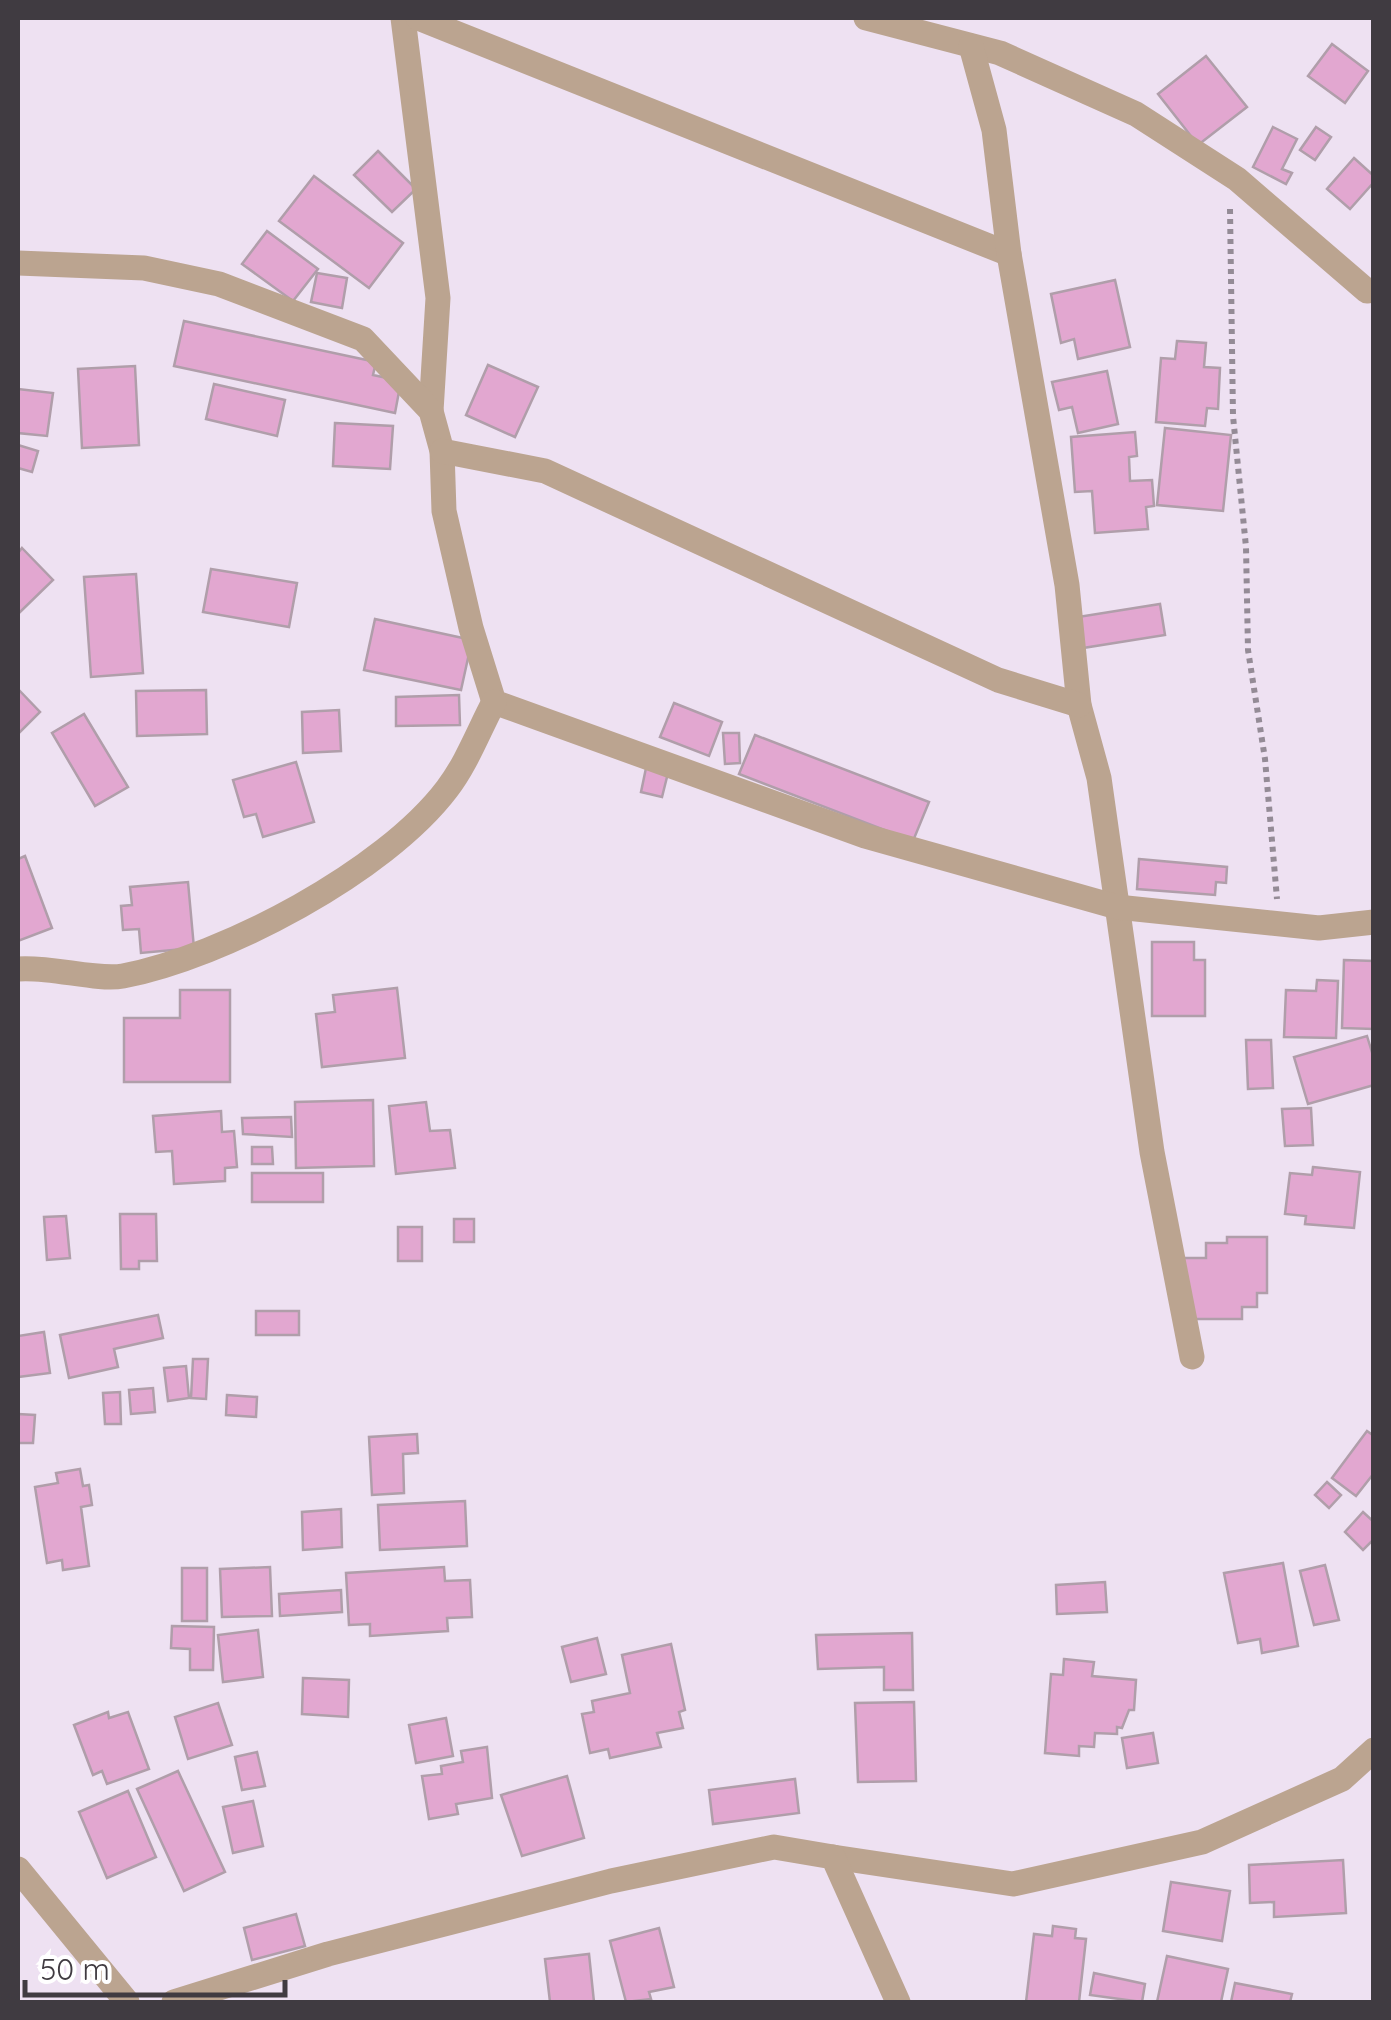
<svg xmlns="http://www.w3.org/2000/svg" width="1391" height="2020" viewBox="0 0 1391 2020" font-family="Quicksand,sans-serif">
<rect width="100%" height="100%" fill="#eee1f2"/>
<g fill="#e2a7d0" stroke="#b09eaa" stroke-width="2.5">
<path d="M1332,44L1368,71L1345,103L1308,76Z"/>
<path d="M1206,56L1247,107L1198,145L1158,94Z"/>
<path d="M1273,127L1297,139L1282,169L1292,173L1286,184L1253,167Z"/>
<path d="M1316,127L1331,137L1315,160L1300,150Z"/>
<path d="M378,151L416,189L392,212L354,175Z"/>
<path d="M1354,158L1374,176V182L1350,209L1327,189Z"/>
<path d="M314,176L403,243L369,288L279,221Z"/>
<path d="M267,231L318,269L293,301L242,264Z"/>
<path d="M317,273L347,278L342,308L311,302Z"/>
<path d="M1115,280L1130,347L1078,359L1074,339L1061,343L1051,294Z"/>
<path d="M184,321L376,362L373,375L401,381L395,413L174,366Z"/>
<path d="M1177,341L1206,343L1204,367L1220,368L1218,409L1207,408L1205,426L1156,422L1161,358L1175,359Z"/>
<path d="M488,365L538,387L515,437L466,415Z"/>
<path d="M135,366L139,445L82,448L78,369Z"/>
<path d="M1107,371L1118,424L1078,433L1072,407L1059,410L1052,382Z"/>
<path d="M214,384L285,400L277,436L206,419Z"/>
<path d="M18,389L53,393L47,436L18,433Z"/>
<path d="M335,423L393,426L390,469L333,466Z"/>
<path d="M1165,428L1231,435L1223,511L1157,505Z"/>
<path d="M1135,432L1137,456L1129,457L1130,481L1152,480L1154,506L1146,507L1148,529L1095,533L1092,491L1075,492L1071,437Z"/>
<path d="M18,445L38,451L32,472L18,468Z"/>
<path d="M22,548L53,580L18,614V553Z"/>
<path d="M211,569L297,583L289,627L203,612Z"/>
<path d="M136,574L143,673L91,677L84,577Z"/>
<path d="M1160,604L1165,635L1083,648L1078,617Z"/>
<path d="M375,619L472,640L461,690L364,670Z"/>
<path d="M18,689L40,712L18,734Z"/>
<path d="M206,690L207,734L137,736L136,691Z"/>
<path d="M459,695L460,725L396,726V697Z"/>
<path d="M674,703L722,722L709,756L660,737Z"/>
<path d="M339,710L341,751L303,753L302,712Z"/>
<path d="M84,714L128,787L95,806L52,733Z"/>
<path d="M723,733H739L740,763L725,764Z"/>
<path d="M755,735L929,802L913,841L739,774Z"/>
<path d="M296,762L314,822L263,837L256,814L244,817L233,780Z"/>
<path d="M646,768L668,773L662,797L641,792Z"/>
<path d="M25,856L52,928L18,941V859Z"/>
<path d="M1139,859L1227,867L1226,883L1216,882L1215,895L1137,889Z"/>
<path d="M188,882L194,948L141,953L139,929L123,930L121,906L132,905L130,887Z"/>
<path d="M1152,942H1194V960H1205V1016H1152Z"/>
<path d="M1344,960L1374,961V1029L1342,1028Z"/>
<path d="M1317,980L1338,981L1336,1038L1284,1037L1286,990L1316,991Z"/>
<path d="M397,988L405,1058L322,1067L316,1014L335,1012L333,995Z"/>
<path d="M180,990H230V1082H124V1018H180Z"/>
<path d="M1367,1036L1374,1059V1085L1308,1104L1294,1057Z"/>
<path d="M1246,1040H1271L1273,1088L1248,1089Z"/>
<path d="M373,1100L374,1166L296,1168L295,1102Z"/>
<path d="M426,1102L430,1131L450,1130L455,1168L396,1174L389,1106Z"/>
<path d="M1311,1108L1313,1145L1285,1146L1282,1109Z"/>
<path d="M221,1111L222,1132L234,1131L237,1167L225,1168V1181L174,1184L172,1151L156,1152L153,1116Z"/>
<path d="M291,1117L292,1137L243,1134L242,1118Z"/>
<path d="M252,1147H272L273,1164H252Z"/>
<path d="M1313,1167L1360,1172L1354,1228L1305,1224L1306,1216L1285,1214L1290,1173L1312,1175Z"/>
<rect x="252" y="1173" width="71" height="29"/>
<path d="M120,1214H156L157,1261H139V1269H121Z"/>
<path d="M66,1216L70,1258L47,1260L44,1217Z"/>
<rect x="454" y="1219" width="20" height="23"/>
<rect x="398" y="1227" width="24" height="34"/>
<path d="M1227,1237H1267V1293H1257V1307H1242V1319H1187L1181,1258H1206V1243H1227Z"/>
<rect x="256" y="1311" width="43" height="24"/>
<path d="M158,1315L163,1338L114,1349L118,1367L69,1378L60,1335Z"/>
<path d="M44,1332L50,1373L18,1377V1336Z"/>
<path d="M193,1359H208L206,1399L191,1398Z"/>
<path d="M186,1366L189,1398L168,1401L164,1368Z"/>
<path d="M153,1388L155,1412L131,1414L129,1390Z"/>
<path d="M120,1392L121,1424H105L103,1393Z"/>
<path d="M227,1395L257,1397L256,1417L226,1415Z"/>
<path d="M18,1414L35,1415L33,1443H18Z"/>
<path d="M1367,1431L1374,1436V1473L1356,1496L1332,1478Z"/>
<path d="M417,1434L418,1453L403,1454L404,1493L372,1495L369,1437Z"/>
<path d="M80,1469L83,1486L89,1485L92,1505L81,1507L89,1566L63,1570L62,1560L47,1563L35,1487L58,1483L56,1473Z"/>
<path d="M1327,1482L1341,1495L1329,1508L1315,1495Z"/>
<path d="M465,1501L467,1546L380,1550L378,1505Z"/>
<path d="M341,1509L342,1547L303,1550L302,1512Z"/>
<path d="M1363,1512L1374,1522V1539L1363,1550L1345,1532Z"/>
<path d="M1283,1563L1298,1646L1262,1653L1260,1639L1238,1643L1224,1573Z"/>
<path d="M1325,1565L1339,1620L1314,1625L1300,1571Z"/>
<path d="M270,1567L272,1616L222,1617L220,1569Z"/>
<path d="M444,1567L445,1581L470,1580L472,1617L447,1618L448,1631L370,1636V1624L349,1625L346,1573Z"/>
<rect x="182" y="1568" width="25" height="53"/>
<path d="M1105,1582L1107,1612L1057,1614L1056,1585Z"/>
<path d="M341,1590L342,1612L280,1616L279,1594Z"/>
<path d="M172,1626L214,1627L213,1670H190V1649L171,1648Z"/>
<path d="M258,1630L263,1677L223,1682L218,1635Z"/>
<path d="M912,1633L913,1690H884V1667L818,1669L816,1635Z"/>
<path d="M597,1638L606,1674L571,1682L562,1647Z"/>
<path d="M671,1644L685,1710L679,1712L683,1728L657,1733L661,1747L610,1758L608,1749L590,1753L582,1714L594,1712L592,1701L630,1693L622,1655Z"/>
<path d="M1064,1659L1094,1662L1092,1676L1136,1680L1134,1710H1129L1122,1728L1117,1727V1734L1095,1733L1094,1747L1079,1746V1756L1045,1753L1051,1674L1063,1675Z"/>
<path d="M303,1678L349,1680L348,1717L302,1714Z"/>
<path d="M914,1702L916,1781L858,1782L855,1703Z"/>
<path d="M218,1703L232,1745L188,1759L175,1717Z"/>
<path d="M108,1712L109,1718L128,1712L149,1769L107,1784L102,1771L93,1775L74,1725Z"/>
<path d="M446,1718L453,1756L416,1763L409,1725Z"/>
<path d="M1153,1733L1158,1763L1127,1768L1122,1738Z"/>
<path d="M487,1747L492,1798L456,1804L458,1814L429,1819L422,1776L442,1774L441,1766L463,1762L461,1751Z"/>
<path d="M257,1752L265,1786L242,1790L235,1757Z"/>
<path d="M178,1771L225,1872L184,1891L137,1789Z"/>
<path d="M567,1776L584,1838L522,1856L501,1795Z"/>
<path d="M795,1779L799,1813L713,1824L709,1790Z"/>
<path d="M128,1791L156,1857L107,1878L79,1812Z"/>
<path d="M253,1801L263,1846L233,1853L223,1807Z"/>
<path d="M1343,1860L1346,1913L1274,1917V1902L1250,1903L1249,1865Z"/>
<path d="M1171,1882L1230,1891L1222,1941L1163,1931Z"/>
<path d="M296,1914L305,1946L252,1960L244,1928Z"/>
<path d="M1053,1926L1076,1929L1075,1938L1086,1939L1079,2002H1026L1034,1934L1052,1936Z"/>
<path d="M659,1928L674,1987L649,1992L651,1999L626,2002L610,1941Z"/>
<path d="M589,1954L594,2002H550L545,1959Z"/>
<path d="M1167,1956L1228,1969L1221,2002H1157Z"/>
<path d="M1094,1973L1145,1984L1142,2002L1090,1995Z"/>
<path d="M1235,1983L1292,1994L1290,2002H1231Z"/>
</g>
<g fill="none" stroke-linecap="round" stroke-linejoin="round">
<path stroke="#948b96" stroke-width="6" stroke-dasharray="5 5" stroke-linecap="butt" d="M1230,209L1233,416L1246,547L1248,650L1265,759L1277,899"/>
<g stroke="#bba490" stroke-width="25">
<path d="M403,18L438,298L431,411"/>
<path d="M418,18L1009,254"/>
<path d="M866,18L1000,53L1136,114L1237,179L1367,291"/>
<path d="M971,46L994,130L1009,254L1067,585L1079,705L1099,778L1152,1152L1192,1357"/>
<path d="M18,263L144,268L219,284L363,339L431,411L442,451L444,511L471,628L494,702L865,836L1117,907L1319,928L1374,922"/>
<path d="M442,451L545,471L998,680L1079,705"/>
<path d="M18,969C50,966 97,981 123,976C225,956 384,872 447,789C467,763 479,730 494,702"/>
<path d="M833,1857L1013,1884L1202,1842L1342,1779L1374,1750"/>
<path d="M18,1869L127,2002"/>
<path d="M174,2002L328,1954L611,1881L774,1847L833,1857L898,2002"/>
</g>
</g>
<rect width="1391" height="2020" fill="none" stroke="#403b41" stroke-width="40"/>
<path d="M25 1980v15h260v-15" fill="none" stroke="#403b41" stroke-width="5"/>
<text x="40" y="1980" font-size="30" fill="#403b41" stroke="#ffffff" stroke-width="8" paint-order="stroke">50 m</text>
</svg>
